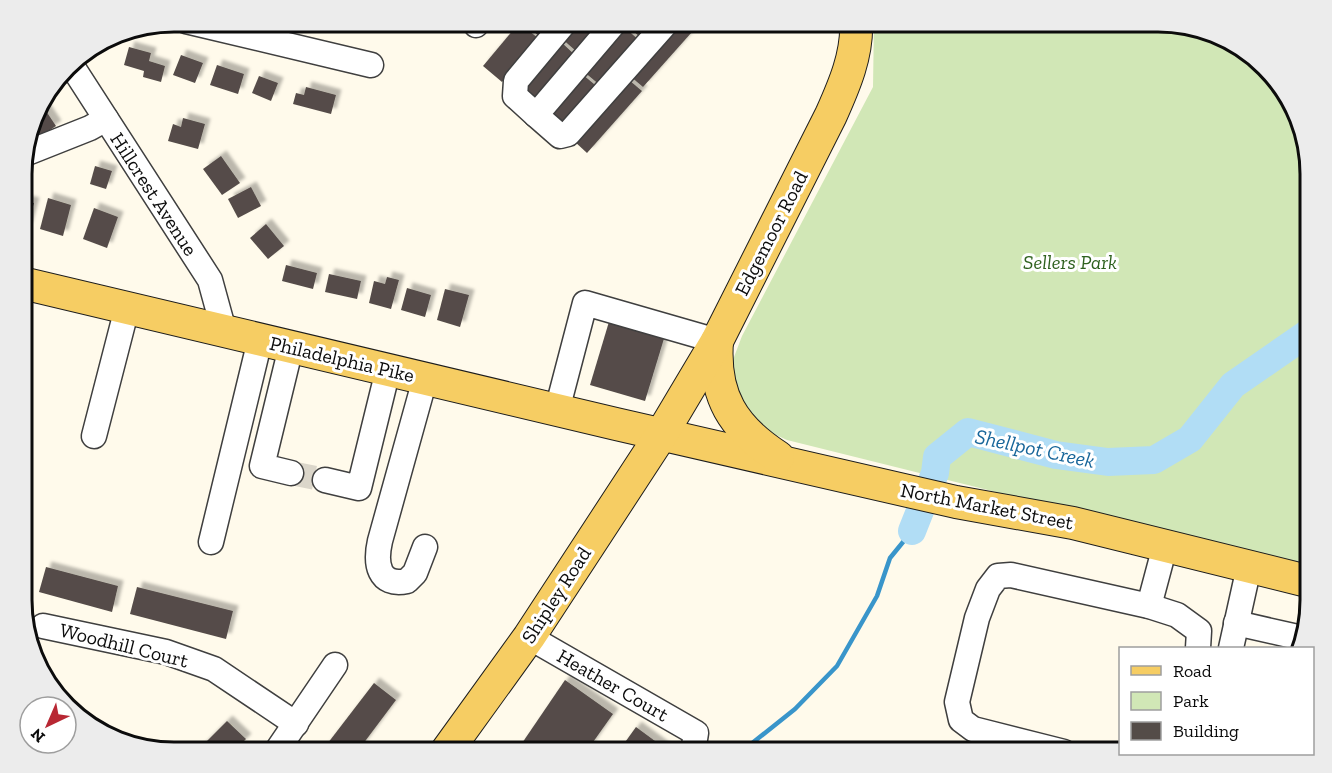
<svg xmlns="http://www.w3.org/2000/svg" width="1332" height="773" viewBox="0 0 1332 773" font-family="'Zilla Slab',serif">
<defs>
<filter id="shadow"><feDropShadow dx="5.5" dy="-5.5" stdDeviation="1.5" flood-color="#0004"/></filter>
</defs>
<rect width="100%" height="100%" fill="#fffaeb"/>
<path fill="#d1e7b6" d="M874,21H1159L1235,42L1290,97L1311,163V547L1306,569L787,440L765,430L747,409L736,388L731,365L742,336L873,87Z"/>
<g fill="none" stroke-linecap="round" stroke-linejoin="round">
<path stroke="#3995ca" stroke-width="4.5" d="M741,752L795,709L837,666L877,596L890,558L912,531"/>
<path stroke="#b1ddf5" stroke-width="28" d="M912,531L935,473L937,457L968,432L1056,455L1108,462L1154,460L1190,439L1233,385L1311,331"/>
</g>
<g fill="#544c48" filter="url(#shadow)">
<path d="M521,21H553L540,37Z"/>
<path d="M574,21H605L577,52L560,37Z"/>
<path d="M626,21H657L641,38L624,23Z"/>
<path d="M679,21L692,32L643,87L630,76Z"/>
<path d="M519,23L538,38L502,82L483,66Z"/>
<path d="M623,26L640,41L601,86L583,71Z"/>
<path d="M559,40L576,56L535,102L518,86Z"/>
<path d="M129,47L151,53L149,61L165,66L161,82L143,77L144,71L124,65Z"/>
<path d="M181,55L203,63L195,83L173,75Z"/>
<path d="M217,65L244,74L238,94L210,85Z"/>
<path d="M582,74L600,89L565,128L548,113Z"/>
<path d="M259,76L278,83L271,101L252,93Z"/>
<path d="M629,80L642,91L587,153L574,141Z"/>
<path d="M306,87L336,95L331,114L293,104L296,93L304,95Z"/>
<path d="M40,102L56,126L35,140L29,132L37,106Z"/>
<path d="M183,118L205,124L198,149L168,141L173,124L181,127Z"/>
<path d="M221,156L240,183L222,195L203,169Z"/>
<path d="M95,166L112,171L106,189L90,184Z"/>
<path d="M251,187L261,206L238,218L228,199Z"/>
<path d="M48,198L71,205L63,236L40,229Z"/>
<path d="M22,200L34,203L27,228L22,226Z"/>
<path d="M94,208L118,217L107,248L83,239Z"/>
<path d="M266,224L284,246L268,259L250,238Z"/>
<path d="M286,265L317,273L313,289L282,281Z"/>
<path d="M329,274L361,281L357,299L325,292Z"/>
<path d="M387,277L399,280L391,309L369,303L374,281L385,284Z"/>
<path d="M407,288L431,295L425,317L401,310Z"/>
<path d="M445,289L469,295L460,327L437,320Z"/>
<path d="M611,315L666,332L645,401L590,385Z"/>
<path d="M46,567L118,586L112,612L39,592Z"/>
<path d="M137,587L233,611L226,639L130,614Z"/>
<path d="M565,680L613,714L586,752H516Z"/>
<path d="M374,683L396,700L357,752H321Z"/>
<path d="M227,721L246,739L233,752H196Z"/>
<path d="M636,727L670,752H618Z"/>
</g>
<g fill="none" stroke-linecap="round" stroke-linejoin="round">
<path stroke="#dbd6ca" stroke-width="24" stroke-dasharray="24 12" stroke-linecap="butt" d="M291,473L325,480"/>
<g stroke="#3f3f3f" stroke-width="27">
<g id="minor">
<path d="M186,21L371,65"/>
<path d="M474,21L476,25L479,21"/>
<path d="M566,21L516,81L515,96L536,115L616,21"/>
<path d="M70,63L210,280L224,331"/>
<path d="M536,115L560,136L568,134L668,21"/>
<path d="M22,155L90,128L106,119"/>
<path d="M557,410L585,303L717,341"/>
<path d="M94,436L127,308"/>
<path d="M291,473L262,466L291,347"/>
<path d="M325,480L359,488L388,370"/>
<path d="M211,542L260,340"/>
<path d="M425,547L415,573L407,581C378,587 375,563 380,541L425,379"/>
<path d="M1149,606L1165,546"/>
<path d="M1236,623L1302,638"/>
<path d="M43,626L166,652L214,669L296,724"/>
<path d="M529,637L696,733L693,752"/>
<path d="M1231,648L1249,567"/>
<path d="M276,752L335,665"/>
<path d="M1064,752L973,729L961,720L957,702L977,618L988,589L998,576L1011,575L1149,606L1177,615L1199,631L1198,648"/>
</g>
</g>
<g stroke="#1d1d1d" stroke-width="34">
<g id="major">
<path d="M22,283L616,424L956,502L1073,523L1311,582"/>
<path d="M717,341C713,396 733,428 778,457"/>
<path d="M446,752L529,637L661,435L717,341L831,115C844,86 858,54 856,21"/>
</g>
</g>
<use href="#minor" stroke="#fff" stroke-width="24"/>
<use href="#major" stroke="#f6cd63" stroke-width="32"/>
</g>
<g text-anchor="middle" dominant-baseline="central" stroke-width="6" stroke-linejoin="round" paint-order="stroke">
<g font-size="20" fill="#0c0c0c" stroke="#fff">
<text transform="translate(154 194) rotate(57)">Hillcrest Avenue</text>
<text transform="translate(771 233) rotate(-63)">Edgemoor Road</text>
<text transform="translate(342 359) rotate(13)">Philadelphia Pike</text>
<text transform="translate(987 506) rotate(11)">North Market Street</text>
<text transform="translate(556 595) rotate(-57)">Shipley Road</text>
<text transform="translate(124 645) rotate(14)">Woodhill Court</text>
<text transform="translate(613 685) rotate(30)">Heather Court</text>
</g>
<g font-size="20" font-style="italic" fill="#2e611e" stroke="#fff">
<text x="1070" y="262">Sellers Park</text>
</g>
<g font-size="21" font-style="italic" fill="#18669a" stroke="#fff">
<text transform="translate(1035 448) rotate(12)">Shellpot Creek</text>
</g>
</g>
<path d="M0 0H1332V773H0ZM174 32H1158A142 142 0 0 1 1300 174V600A142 142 0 0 1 1158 742H174A142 142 0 0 1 32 600V174A142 142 0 0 1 174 32Z" fill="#ececec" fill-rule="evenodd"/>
<path fill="none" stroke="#0c0c0c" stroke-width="3" d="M174 32H1158A142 142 0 0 1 1300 174V600A142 142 0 0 1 1158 742H174A142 142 0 0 1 32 600V174A142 142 0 0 1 174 32Z"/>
<rect x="1119" y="647" width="195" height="108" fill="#ffffff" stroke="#9e9e9e" stroke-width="1.5"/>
<rect x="1131" y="666" width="30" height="9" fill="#f6cd63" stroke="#9e9e9e" stroke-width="1.5"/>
<text x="1173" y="677" font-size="18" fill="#0c0c0c">Road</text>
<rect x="1131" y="692" width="30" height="18" fill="#d1e7b6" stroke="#9e9e9e" stroke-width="1.5"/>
<text x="1173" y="707" font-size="18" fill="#0c0c0c">Park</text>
<rect x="1131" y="722" width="30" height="18" fill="#544c48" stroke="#9e9e9e" stroke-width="1.5"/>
<text x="1173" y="737" font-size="18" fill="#0c0c0c">Building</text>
<g transform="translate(48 725) rotate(224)"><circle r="28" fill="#ffffff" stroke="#9e9e9e" stroke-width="1.5"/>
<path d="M0-4.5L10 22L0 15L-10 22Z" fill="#b82733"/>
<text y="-9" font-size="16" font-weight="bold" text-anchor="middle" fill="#0c0c0c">N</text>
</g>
</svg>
